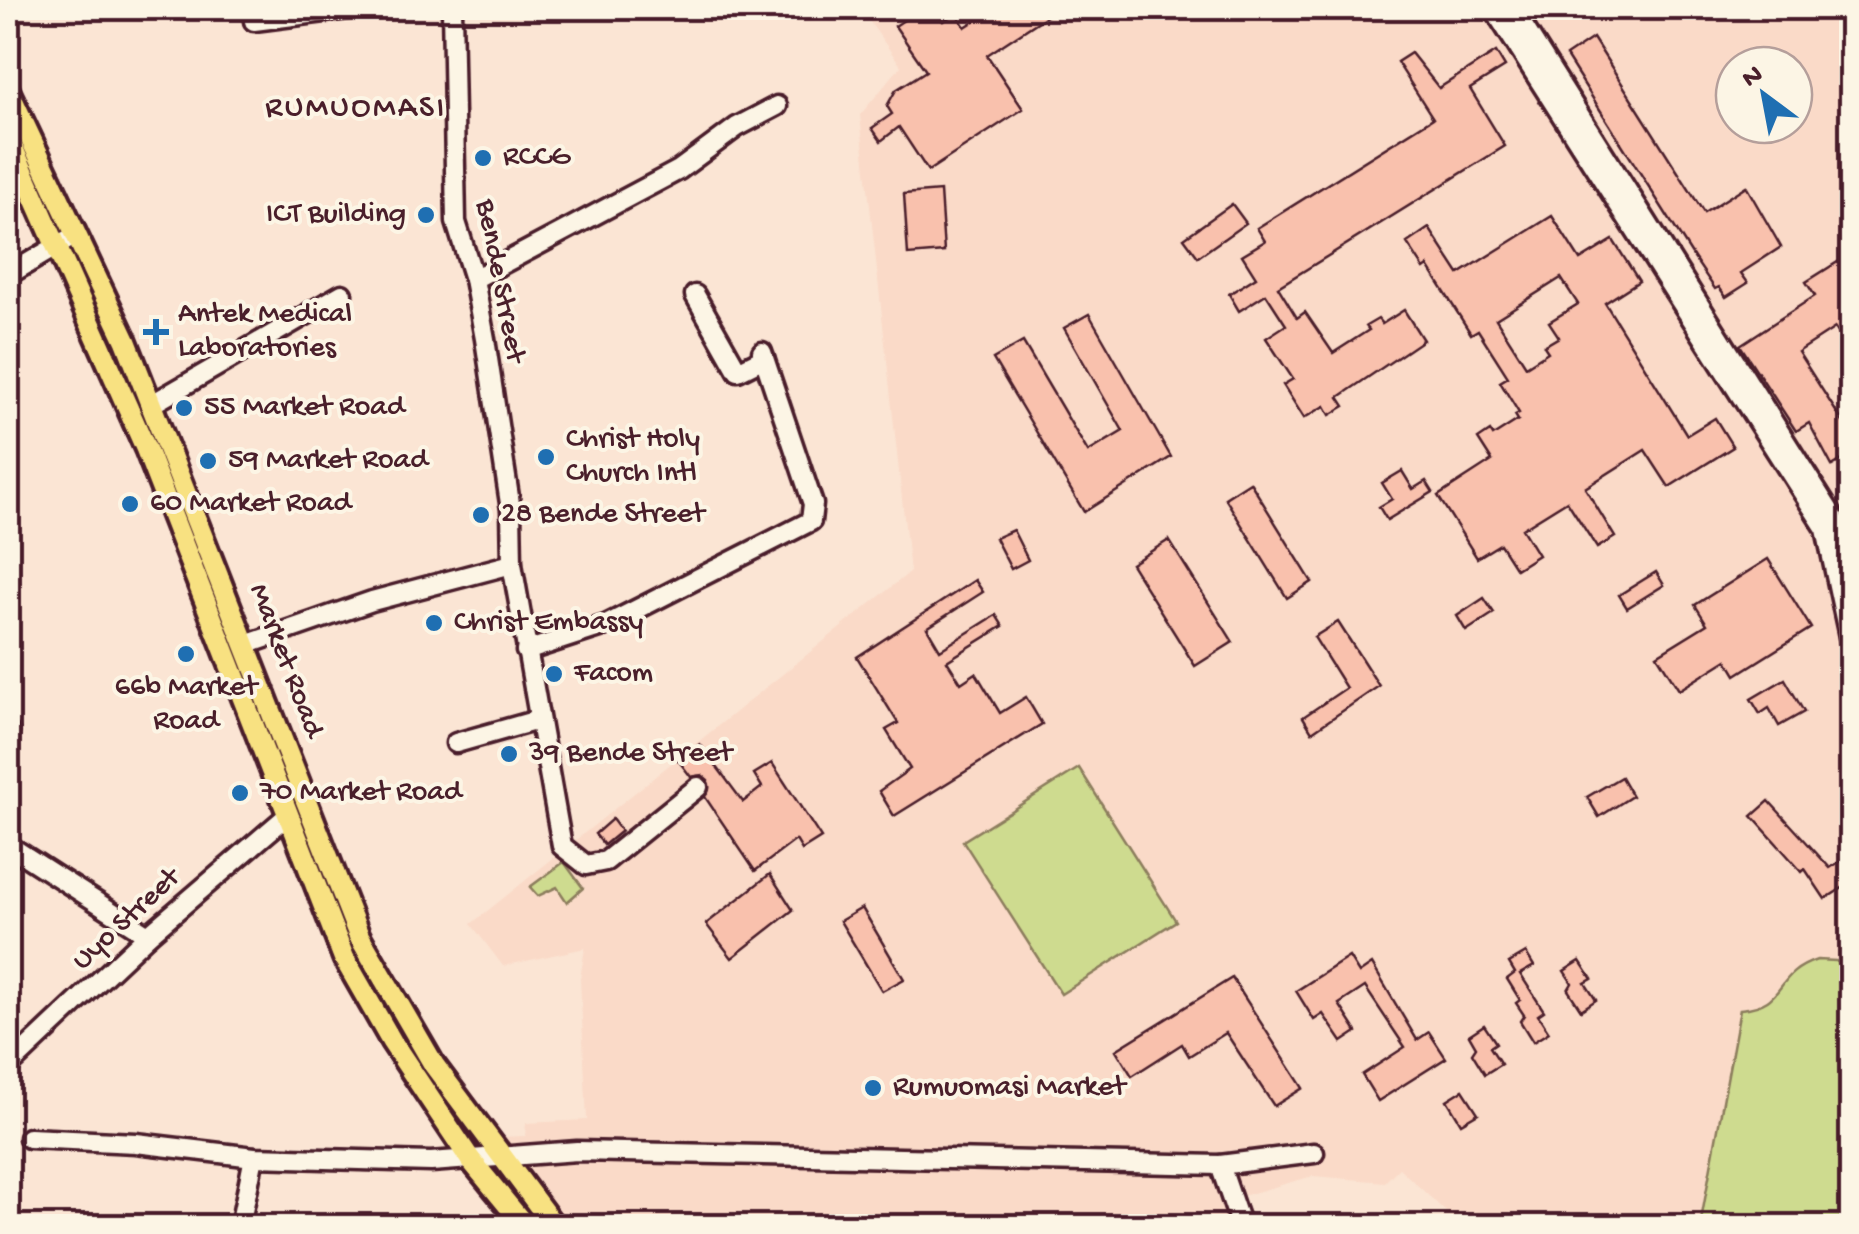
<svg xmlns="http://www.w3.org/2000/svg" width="1859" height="1234" viewBox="0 0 1859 1234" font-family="'Gochi Hand',sans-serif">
<rect width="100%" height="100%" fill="#fbe5d4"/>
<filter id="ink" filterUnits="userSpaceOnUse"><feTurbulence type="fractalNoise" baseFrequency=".01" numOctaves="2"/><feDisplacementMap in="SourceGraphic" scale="20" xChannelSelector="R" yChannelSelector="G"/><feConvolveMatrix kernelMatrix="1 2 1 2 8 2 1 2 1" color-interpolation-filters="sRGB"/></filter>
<g filter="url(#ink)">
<path fill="#fadac8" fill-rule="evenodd" d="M860,8H1851V1226H1461L1399,1168L1385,1182L1313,1176L1239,1197L1246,1218L1231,1226H568L499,1137L525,1136L526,1123L587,1120L580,979L585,948L503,966L471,924L910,572L860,115L901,66ZM1734,65H1794V125H1734Z"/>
<g fill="#cedb8f" stroke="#8c7d5d" stroke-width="2.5">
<path d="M1079,768L1176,921L1061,994L963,841Z"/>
<path d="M564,862L583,888L567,902L557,887L538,896L530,887Z"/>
<path d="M1817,960L1836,961L1851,972V1226H1700L1740,1009C1789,1005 1771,975 1817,960Z"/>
</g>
<g fill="#f9c1ad" stroke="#4a1f2b" stroke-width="2.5" fill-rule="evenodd">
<path d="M896,8H933L943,21L956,13L965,27L995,8H1059L987,55L1023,109L928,171L899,127L881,141L872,128L892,114L887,106L896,90L926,71L895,26L904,20Z"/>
<path d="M1593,38L1704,213L1746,186L1781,247L1741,273L1748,283L1726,297L1719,287L1715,289L1694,258L1566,56Z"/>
<path d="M1496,52L1505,67L1470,89L1505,146L1278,287L1297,318L1305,312L1333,353L1369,330L1366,326L1378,319L1382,324L1404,310L1423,340L1339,397L1345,406L1330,415L1325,406L1304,418L1283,385L1293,379L1266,338L1286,325L1266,294L1239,311L1229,294L1256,277L1242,255L1265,241L1257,228L1433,118L1397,62L1411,53L1439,88Z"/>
<path d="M940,191L944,252L908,255L904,194Z"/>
<path d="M1232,204L1246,223L1198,257L1184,238Z"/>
<path d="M1552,216L1580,260L1613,240L1639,281L1605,303L1687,435L1715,418L1733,447L1669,487L1645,450L1585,488L1615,537L1597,548L1567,501L1522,529L1538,555L1516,569L1500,544L1477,558L1438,496L1492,461L1478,439L1490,431L1493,436L1518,420L1515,415L1519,413L1500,382L1508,377L1478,330L1471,334L1428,266L1424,269L1407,243L1429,228L1459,274ZM1561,278L1578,304L1549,322L1559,337L1544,346L1548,352L1526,366L1496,319Z"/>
<path d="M1852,253V354L1835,328L1798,352L1846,427L1852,423V454L1832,466L1809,423L1796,431L1740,345L1815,296L1806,282Z"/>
<path d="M1089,314L1171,457L1084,512L993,359L1023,342L1088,452L1123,431L1064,328Z"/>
<path d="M1402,471L1413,489L1426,481L1433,492L1387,520L1379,507L1392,499L1382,483Z"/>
<path d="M1250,482L1312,582L1287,598L1225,498Z"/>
<path d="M1013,530L1028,560L1011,569L995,538Z"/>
<path d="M1169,540L1233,642L1195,666L1131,564Z"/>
<path d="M1768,559L1811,628L1736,675L1727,660L1679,690L1657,655L1707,624L1695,605Z"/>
<path d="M1656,572L1664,585L1627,608L1619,595Z"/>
<path d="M975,580L983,592L927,628L940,650L996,615L1003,626L947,661L961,683L976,673L1000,713L1026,697L1042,724L894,816L879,791L910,769L886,730L898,723L857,657Z"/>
<path d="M1484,598L1494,613L1466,631L1457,616Z"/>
<path d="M1338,622L1379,686L1312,732L1303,717L1346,688L1314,637Z"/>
<path d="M1785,679L1804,712L1779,726L1769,708L1760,714L1751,699Z"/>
<path d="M700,744L743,802L762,787L754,774L772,763L821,838L802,850L796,840L755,871L705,797L708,780L702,775L691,777L678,760Z"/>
<path d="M1621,777L1632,796L1599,817L1587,797Z"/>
<path d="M1769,801L1830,868L1852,854V882L1825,899L1805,869L1802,872L1752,816Z"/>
<path d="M612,819L621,831L604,845L595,834Z"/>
<path d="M770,874L793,910L732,958L706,924Z"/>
<path d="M862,908L904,979L882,991L840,921Z"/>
<path d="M1526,953L1534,966L1520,974L1544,1011L1538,1015L1549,1032L1533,1042L1520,1021L1524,1015L1516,1003L1520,1000L1507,979L1515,973L1509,963Z"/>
<path d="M1349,957L1359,973L1372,964L1417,1040L1429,1032L1446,1058L1378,1101L1362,1075L1405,1047L1365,987L1339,1004L1357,1032L1342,1042L1323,1014L1314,1020L1296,991Z"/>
<path d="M1580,961L1592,979L1585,983L1596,1000L1581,1010L1568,990L1572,983L1564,971Z"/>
<path d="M1232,978L1303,1088L1274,1106L1226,1033L1189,1056L1182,1044L1132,1076L1116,1050Z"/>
<path d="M1484,1025L1496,1043L1490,1047L1501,1064L1485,1074L1472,1053L1476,1047L1469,1035Z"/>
<path d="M1463,1090L1478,1113L1461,1123L1447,1100Z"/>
</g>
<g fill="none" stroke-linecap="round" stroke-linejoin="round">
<g stroke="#4a1f2b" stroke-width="25">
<g id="minor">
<path d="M452,8L456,222L474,279L485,339L511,510L512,564L562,846L586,865L606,861L698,787"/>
<path d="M1493,8L1826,529L1852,651"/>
<path d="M1512,8L1837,523L1852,573"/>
<path d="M254,21L356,8"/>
<path d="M8,275L67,240"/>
<path d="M474,279L679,170L737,127L777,106"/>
<path d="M695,295L738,371L764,358"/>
<path d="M152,404L342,294"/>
<path d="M248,644L372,601L512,564"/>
<path d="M526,651L606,625L811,521L813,504L762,352"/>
<path d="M8,734L9,732"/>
<path d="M456,743L538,720"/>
<path d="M8,845L148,935"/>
<path d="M8,1067L148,935L287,816"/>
<path d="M29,1138L136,1143L254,1157L431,1162L577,1151L1220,1165L1314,1153"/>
<path d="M1220,1165L1241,1226"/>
<path d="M240,1226L254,1157"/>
</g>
</g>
<g stroke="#4a1f2b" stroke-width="28">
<g id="major">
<path d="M8,90L126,341L359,936L434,1065L554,1226"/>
<path d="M8,137L146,449L344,958L392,1042L470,1159L525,1226"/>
</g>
</g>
<use href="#minor" stroke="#fcf5e5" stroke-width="18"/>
<use href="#major" stroke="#f8e181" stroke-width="20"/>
</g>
</g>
<g fill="#1f6fb2" stroke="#fcf5e5" stroke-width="4">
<circle cx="483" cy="158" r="10"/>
<circle cx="426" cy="215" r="10"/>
<path d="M151 317h10v10h10v10h-10v10h-10v-10h-10v-10h10z"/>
<circle cx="184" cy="408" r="10"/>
<circle cx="546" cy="457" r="10"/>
<circle cx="208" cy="461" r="10"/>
<circle cx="130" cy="504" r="10"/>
<circle cx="481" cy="515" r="10"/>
<circle cx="434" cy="623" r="10"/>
<circle cx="186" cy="654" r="10"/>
<circle cx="554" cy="674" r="10"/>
<circle cx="509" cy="754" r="10"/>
<circle cx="240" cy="793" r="10"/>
<circle cx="873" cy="1088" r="10"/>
</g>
<g text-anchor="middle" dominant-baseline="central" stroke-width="8" stroke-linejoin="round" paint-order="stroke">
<g font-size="30" fill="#4a1f2b" stroke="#fcf5e5" text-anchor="start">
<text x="503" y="158">RCCG</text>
<text x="406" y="215" text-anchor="end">ICT Building</text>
<text x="178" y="315">Antek Medical<tspan x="178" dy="34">Laboratories</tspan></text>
<text x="204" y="408">55 Market Road</text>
<text x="566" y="440">Christ Holy<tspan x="566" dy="34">Church Intl</tspan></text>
<text x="228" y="461">59 Market Road</text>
<text x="150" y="504">60 Market Road</text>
<text x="501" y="515">28 Bende Street</text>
<text x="454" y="623">Christ Embassy</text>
<text x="574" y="674">Facom</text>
<text x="186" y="688" text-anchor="middle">66b Market<tspan x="186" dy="34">Road</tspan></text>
<text x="529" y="754">39 Bende Street</text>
<text x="260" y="793">70 Market Road</text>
<text x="893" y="1088">Rumuomasi Market</text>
</g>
<g font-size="30" fill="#4a1f2b" stroke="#fcf5e5">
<text transform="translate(499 281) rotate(79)">Bende Street</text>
<text transform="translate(285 661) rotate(69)">Market Road</text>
<text transform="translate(127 920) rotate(-43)">Uyo Street</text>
</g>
<g font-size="32" letter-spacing="2.5" fill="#4a1f2b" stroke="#fcf5e5">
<text x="356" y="109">RUMUOMASI</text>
</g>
</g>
<rect width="1859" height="1234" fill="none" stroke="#fcf5e5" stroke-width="40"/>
<rect x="20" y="20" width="1819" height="1194" fill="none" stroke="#4a1f2b" stroke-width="4" filter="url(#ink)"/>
<g transform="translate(1764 95) rotate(328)"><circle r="48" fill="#fcf5e5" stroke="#b59f9b" stroke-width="2.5"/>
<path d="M0-8L18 38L0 25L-18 38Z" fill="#1f6fb2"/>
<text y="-15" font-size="28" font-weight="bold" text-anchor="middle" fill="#4a1f2b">N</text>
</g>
</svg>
